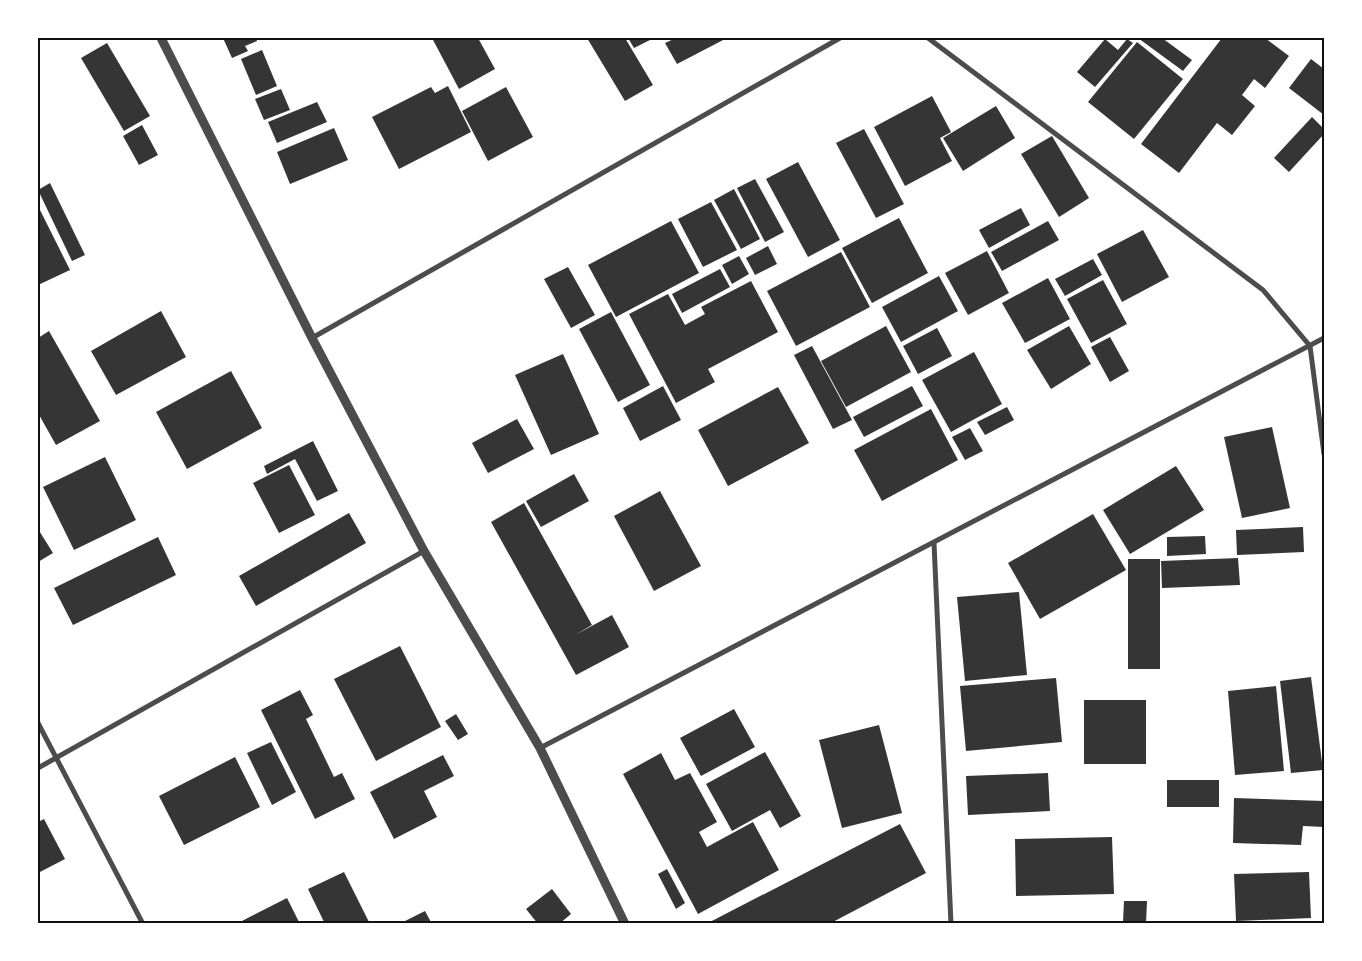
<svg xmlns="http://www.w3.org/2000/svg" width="1362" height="961" viewBox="0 0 1362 961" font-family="Overpass,sans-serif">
<rect width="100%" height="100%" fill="#fff"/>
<g fill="#353535">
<path d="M223,38H256L257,41L245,46L248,51L232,58Z"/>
<path d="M432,38H478L495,69L459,89Z"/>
<path d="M587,38H625L653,85L625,101Z"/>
<path d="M628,38H654L634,48Z"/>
<path d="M676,38H727L677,64L665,43Z"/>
<path d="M1138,38H1162L1192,60L1183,71Z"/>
<path d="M1222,38H1265L1289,56L1265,88L1254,79L1242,95L1255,106L1232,135L1217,123L1179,173L1141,144Z"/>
<path d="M1105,39L1118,50L1127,39L1133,43L1095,87L1077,72Z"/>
<path d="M1137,42L1183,79L1134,139L1088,102Z"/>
<path d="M107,43L150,116L124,131L81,58Z"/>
<path d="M262,50L277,86L256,95L241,59Z"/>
<path d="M1311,59L1324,69V115L1289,88Z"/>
<path d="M448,86L471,132L399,169L372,117L431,87L435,93Z"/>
<path d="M506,87L533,137L488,161L462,111Z"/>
<path d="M281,89L290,110L264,120L255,99Z"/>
<path d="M932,96L951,132L940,138L952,161L905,186L874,127Z"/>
<path d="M317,102L327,122L277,143L268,122Z"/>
<path d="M996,106L1015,138L963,171L943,138Z"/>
<path d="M1312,117L1324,129V134L1289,172L1274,158Z"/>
<path d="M142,125L158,155L139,165L123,136Z"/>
<path d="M334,128L348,160L290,184L277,152Z"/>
<path d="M864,129L904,204L876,218L836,143Z"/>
<path d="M1052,136L1089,198L1059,217L1021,154Z"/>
<path d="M798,162L840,240L808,257L766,179Z"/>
<path d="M755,179L784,232L765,242L737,188Z"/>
<path d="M50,183L85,255L72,261L38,190Z"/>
<path d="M734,189L760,239L741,249L714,200Z"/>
<path d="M711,202L737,250L703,267L678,219Z"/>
<path d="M38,206L70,270L38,285Z"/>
<path d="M1021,208L1030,225L989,248L979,230Z"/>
<path d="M899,218L928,273L872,303L842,248Z"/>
<path d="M671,221L699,273L616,317L588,265Z"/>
<path d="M1048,221L1059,240L1002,271L991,252Z"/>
<path d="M1143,230L1169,277L1122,302L1097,254Z"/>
<path d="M768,246L777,264L755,275L746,258Z"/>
<path d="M987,251L1009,293L968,315L945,273Z"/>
<path d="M841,252L870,307L796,346L767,291Z"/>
<path d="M739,256L749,274L732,284L722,265Z"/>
<path d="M1093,259L1102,275L1065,296L1055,279Z"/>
<path d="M568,267L595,315L571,328L544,279Z"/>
<path d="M720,269L730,287L682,313L672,294Z"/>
<path d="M939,276L958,311L901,342L882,307Z"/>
<path d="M1048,278L1070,319L1025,343L1002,303Z"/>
<path d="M1103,280L1127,324L1091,343L1067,299Z"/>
<path d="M751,281L778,332L708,369L715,382L676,403L629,314L668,294L685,325L705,314L701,307Z"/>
<path d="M161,311L186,357L116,395L91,351Z"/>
<path d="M611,312L650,385L618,402L579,329Z"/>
<path d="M886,326L911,372L846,407L821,361Z"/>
<path d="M1069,326L1091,364L1051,389L1027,350Z"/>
<path d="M937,328L952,356L918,374L903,346Z"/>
<path d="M49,331L100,421L56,445L38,413V338Z"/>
<path d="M1110,337L1129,371L1110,382L1091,347Z"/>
<path d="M812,346L852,420L833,429L794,355Z"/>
<path d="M974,352L1002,404L951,432L922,380Z"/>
<path d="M563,354L599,434L551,455L515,375Z"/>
<path d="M231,371L262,428L187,469L156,412Z"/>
<path d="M663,386L681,420L640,441L623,408Z"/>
<path d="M912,386L923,406L864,437L853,417Z"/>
<path d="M778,387L809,443L728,486L698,430Z"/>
<path d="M1007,407L1014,420L985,435L977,422Z"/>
<path d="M931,409L958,460L882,501L854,450Z"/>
<path d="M517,419L534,449L488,473L472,443Z"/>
<path d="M1272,427L1290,508L1242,518L1224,437Z"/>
<path d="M970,428L983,451L965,460L952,437Z"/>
<path d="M313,441L338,491L317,501L295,459L267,474L264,466Z"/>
<path d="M105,457L136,520L74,550L43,487Z"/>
<path d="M289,465L315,515L279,533L253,483Z"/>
<path d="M1176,466L1204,510L1130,554L1103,510Z"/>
<path d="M574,474L589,501L541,527L526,501Z"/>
<path d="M660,491L701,566L654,591L614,516Z"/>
<path d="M524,503L592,625L575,635L612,615L629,647L576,675L491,522Z"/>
<path d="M349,513L366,543L256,606L239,576Z"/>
<path d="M1093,514L1126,570L1040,619L1008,563Z"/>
<path d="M1303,527L1304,552L1237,555L1236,530Z"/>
<path d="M38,529L53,553L38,562Z"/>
<path d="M1205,536L1206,554L1167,556V537Z"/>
<path d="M158,537L176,575L73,625L54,588Z"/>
<path d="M1238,558L1240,585L1162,588L1161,561Z"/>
<rect x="1128" y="559" width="32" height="110"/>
<path d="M1019,592L1027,675L965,681L957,597Z"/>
<path d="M400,646L441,727L376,761L334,679Z"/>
<path d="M1311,677L1323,770L1291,773L1280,681Z"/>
<path d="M1056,678L1062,742L966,751L960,686Z"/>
<path d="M1276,686L1284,771L1235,775L1228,691Z"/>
<path d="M300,690L313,715L306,719L334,777L342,773L355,799L315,819L261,710Z"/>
<rect x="1084" y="700" width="62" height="64"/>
<path d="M734,709L755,747L701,776L680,738Z"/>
<path d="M456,714L468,734L458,740L445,721Z"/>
<path d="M879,725L902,813L842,828L819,740Z"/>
<path d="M271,742L296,792L272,805L247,753Z"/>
<path d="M765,752L801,816L780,828L770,810L732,831L706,784Z"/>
<path d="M661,753L675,780L690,773L717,822L699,832L707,847L753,822L779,870L698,914L623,774Z"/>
<path d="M443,755L454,776L424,791L437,817L394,839L370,792Z"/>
<path d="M235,757L260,807L184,845L159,796Z"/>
<path d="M1048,773L1050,811L968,815L966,776Z"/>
<rect x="1167" y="780" width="52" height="27"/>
<path d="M1234,798L1324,801V827L1303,826L1301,845L1233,843Z"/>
<path d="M44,819L65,859L38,873V822Z"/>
<path d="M900,824L926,873L829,924H706Z"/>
<path d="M1112,837L1114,894L1016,896L1015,839Z"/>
<path d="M667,869L685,903L676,909L658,874Z"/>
<path d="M344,872L370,924H325L308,889Z"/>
<path d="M1309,872L1311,918L1236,921L1234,874Z"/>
<path d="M552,889L571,914L559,924H538L526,909Z"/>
<path d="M287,898L300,924H236Z"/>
<path d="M1124,901H1147L1146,923L1123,922Z"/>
<path d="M425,911L432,924H399Z"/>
</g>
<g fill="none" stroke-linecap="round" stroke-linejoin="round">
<g stroke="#4c4c4c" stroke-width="5">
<path d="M928,38L1263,290L1310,346L1324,454"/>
<path d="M312,338L840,38"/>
<path d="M934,543L951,924"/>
<path d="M38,723L143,924"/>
<path d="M540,748L1324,338"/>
<path d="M38,768L424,551"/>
</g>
<path stroke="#4c4c4c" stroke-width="9" d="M161,38L312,338L424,551L540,748L625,924"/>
</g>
<rect width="1362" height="961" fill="none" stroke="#ffffff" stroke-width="78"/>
<rect x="39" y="39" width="1284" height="883" fill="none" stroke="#111" stroke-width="2"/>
</svg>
